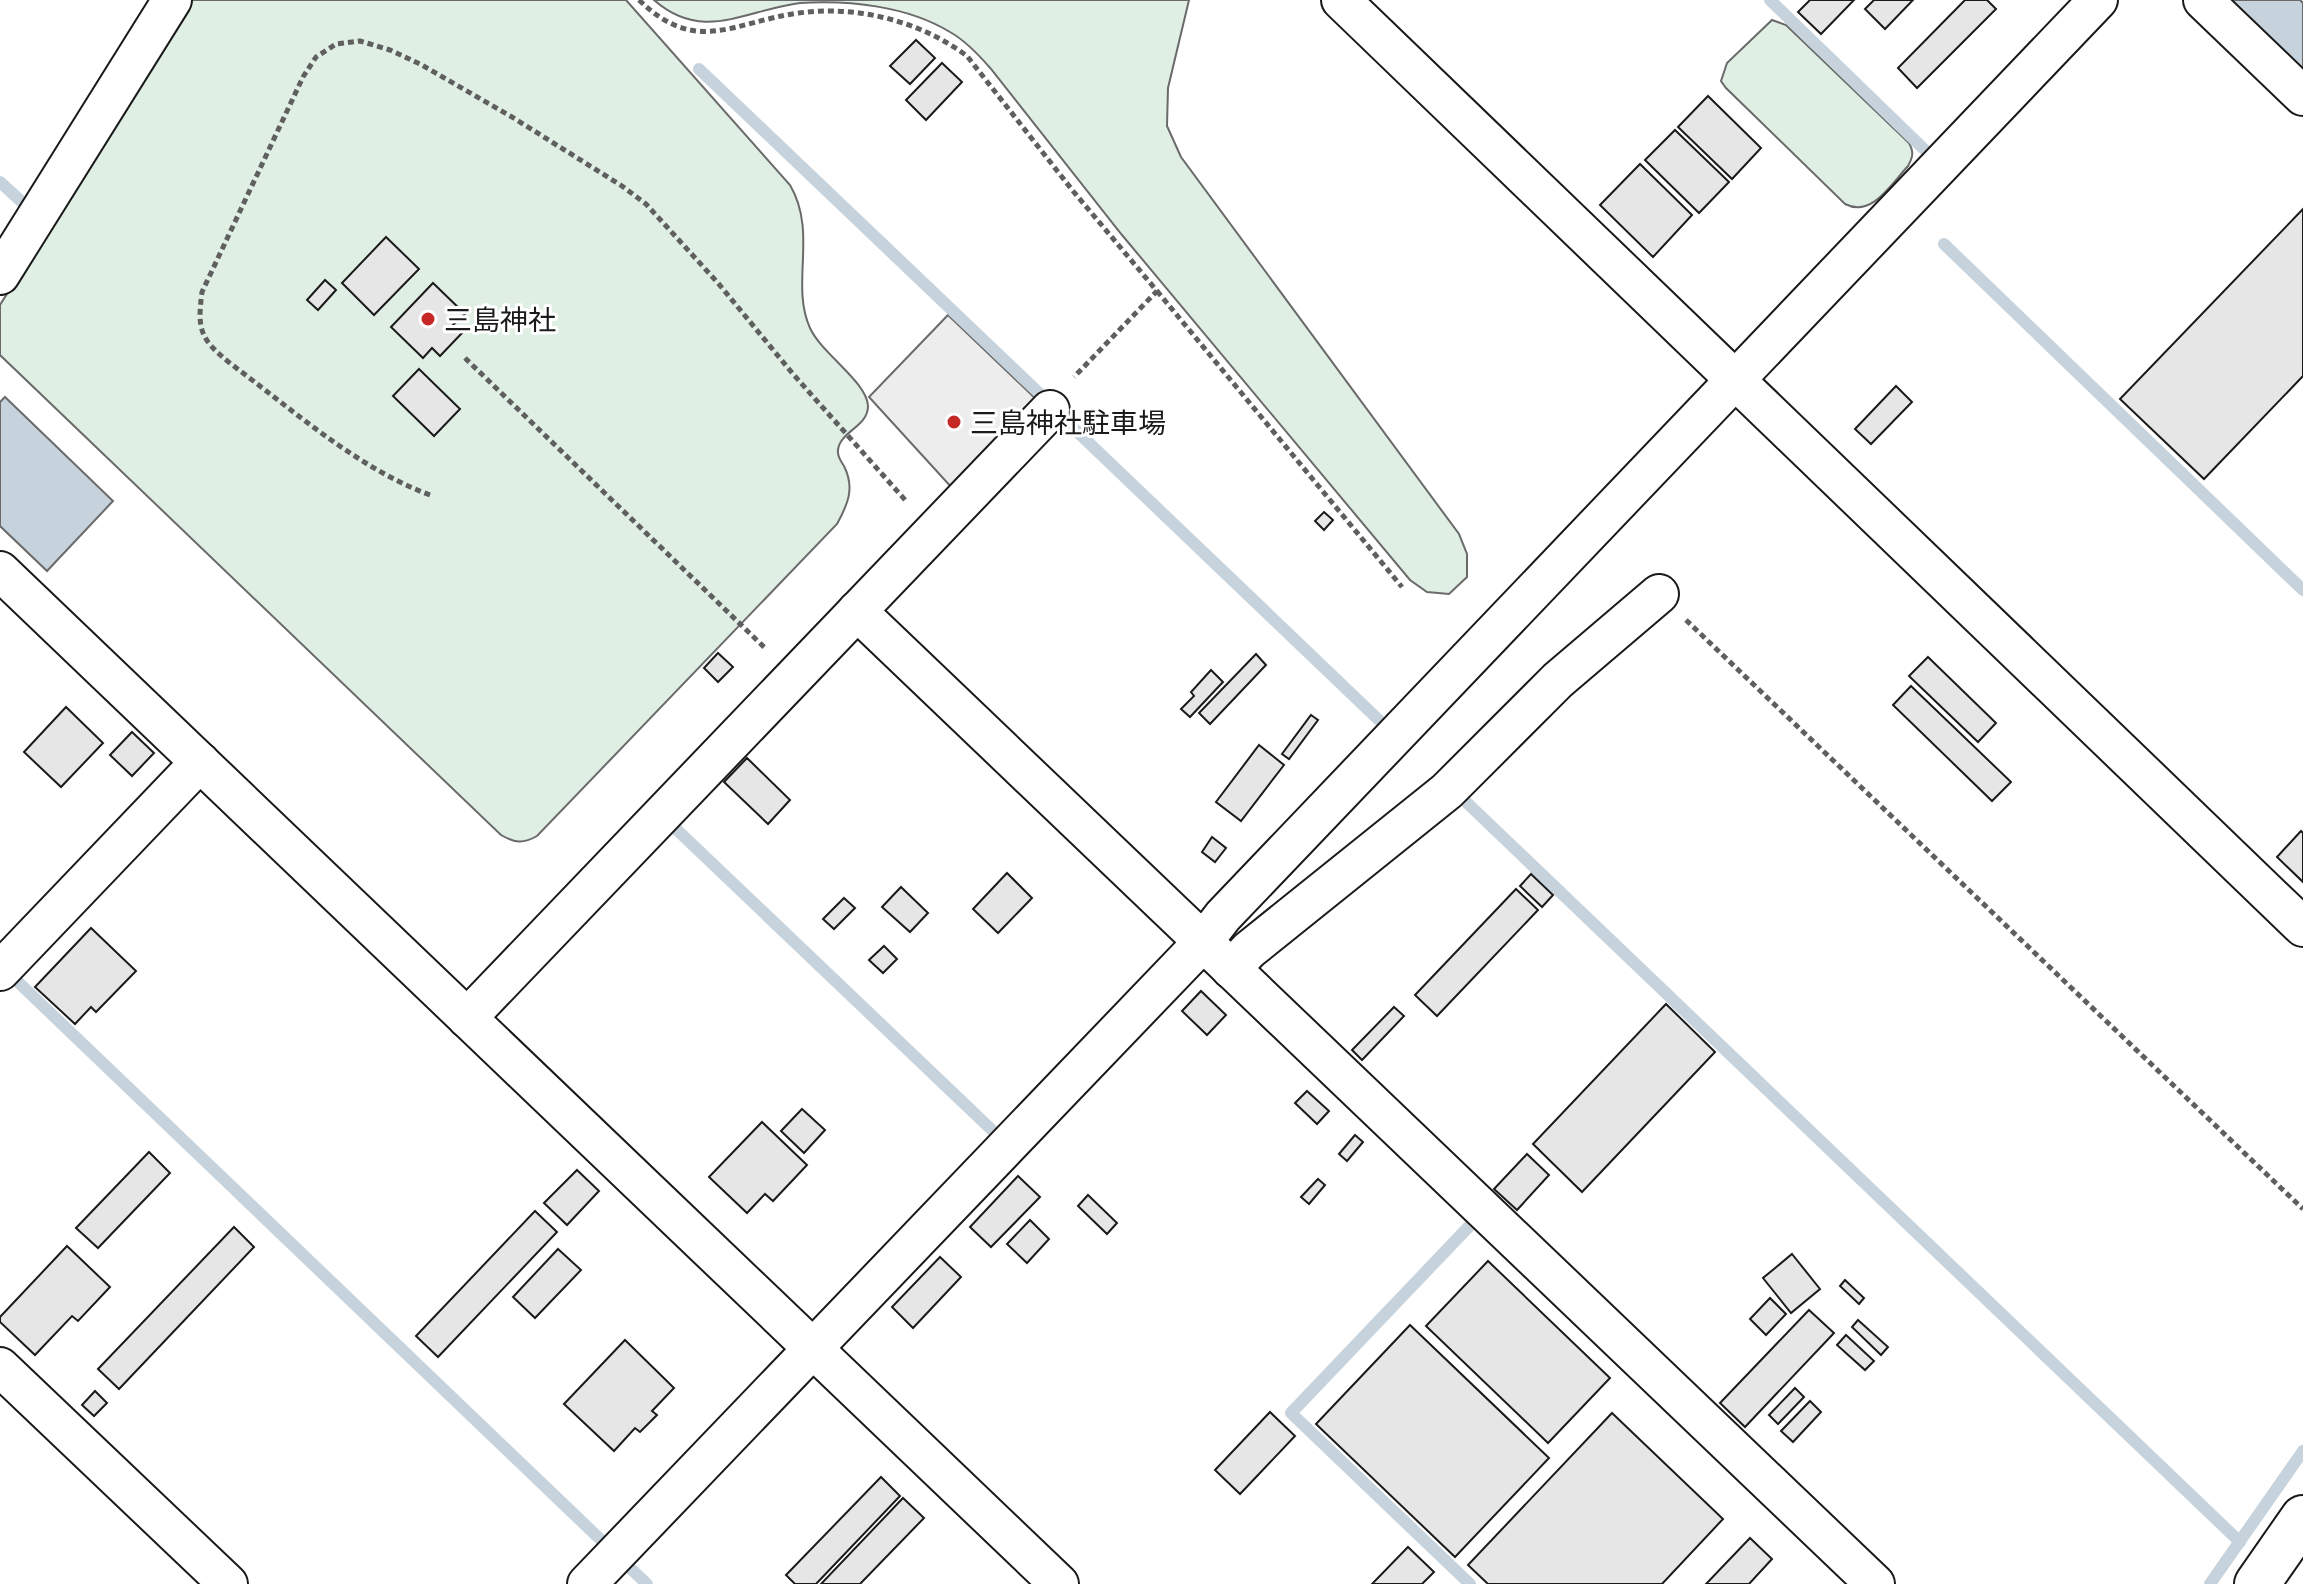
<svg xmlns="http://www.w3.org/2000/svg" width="2303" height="1584" viewBox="0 0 2303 1584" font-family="Lato,'Noto Sans JP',sans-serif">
<rect width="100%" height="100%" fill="#fff"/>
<g fill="#e0efe3" stroke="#6a6a6a" stroke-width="2">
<path d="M191,0H626L790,185C818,233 790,284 810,328C821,353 867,382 868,406C868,427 840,431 838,450C837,457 841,461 844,466C855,488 848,504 837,524L537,836C523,844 515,843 501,835L0,355V305Z"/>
<path d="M654,0H1189L1168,88L1167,126L1181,157L1459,534L1467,554V577L1449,594L1427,592L1410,580L1122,235L991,69C979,55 966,41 950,32C907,6 850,0 800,3C745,10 703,43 654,0Z"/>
<path d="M1772,20L1786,25L1909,143C1914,152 1913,157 1908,166C1891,184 1872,218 1845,204L1726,88L1721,81L1727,63Z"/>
</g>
<path fill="#ededed" stroke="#6a6a6a" stroke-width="2" d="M948,315L1037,400L953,489L869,397Z"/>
<g fill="#c6d2dc" stroke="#6a6a6a" stroke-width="2">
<path d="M2231,0H2300L2303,3V69Z"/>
<path d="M5,397L113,501L47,571L0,526V402Z"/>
</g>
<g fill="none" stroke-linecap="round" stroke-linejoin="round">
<g stroke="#c6d2dc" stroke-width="12">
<path d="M1770,0L1929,154"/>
<path d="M699,69L1040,394"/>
<path d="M0,182L23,203"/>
<path d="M1944,244L2303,590"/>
<path d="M1066,421L1383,724"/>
<path d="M1463,799L2240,1542"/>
<path d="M675,828L994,1132"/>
<path d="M17,981L602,1541"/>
<path d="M629,1567L647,1584"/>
<path d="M1470,1584L1291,1413L1478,1217"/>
<path d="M2210,1584L2303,1451"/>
</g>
</g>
<g fill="#e6e6e6" stroke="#1a1a1a" stroke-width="2">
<path d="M1810,0H1854L1821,34L1798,12Z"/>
<path d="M1874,0H1913L1885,29L1865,9Z"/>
<path d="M1965,0H1987L1996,9L1917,88L1898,68Z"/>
<path d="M916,40L935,58L910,84L890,66Z"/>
<path d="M942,63L962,82L926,120L906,100Z"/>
<path d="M1708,96L1761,148L1732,179L1678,127Z"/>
<path d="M1675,130L1729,182L1699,213L1645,160Z"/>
<path d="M1640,164L1692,215L1653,257L1600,205Z"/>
<path d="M2303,209V376L2204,479L2120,399Z"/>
<path d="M386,237L419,269L374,315L342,283Z"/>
<path d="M325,280L336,290L318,310L307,300Z"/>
<path d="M433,283L465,314L453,325L462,333L440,356L432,348L423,358L391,327Z"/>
<path d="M419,369L460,409L434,436L393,396Z"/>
<path d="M1896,386L1912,402L1871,444L1855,429Z"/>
<path d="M1324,512L1333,520L1324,530L1315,521Z"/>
<path d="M718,653L733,667L718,682L704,668Z"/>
<path d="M1256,654L1266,665L1210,724L1199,713Z"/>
<path d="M1928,657L1996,723L1978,742L1909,676Z"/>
<path d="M1211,670L1223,682L1190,717L1181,709L1194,696L1191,692Z"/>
<path d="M1911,686L2011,782L1992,801L1893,705Z"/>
<path d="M66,707L103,743L61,787L24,752Z"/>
<path d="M1311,715L1318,720L1289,759L1282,754Z"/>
<path d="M132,732L154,753L132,776L110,755Z"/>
<path d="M1259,745L1284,765L1241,821L1216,802Z"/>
<path d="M747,758L790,800L768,824L724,782Z"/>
<path d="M2301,831L2303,833V882L2277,857Z"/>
<path d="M1212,837L1226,848L1215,862L1202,852Z"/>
<path d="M1007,873L1032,898L998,933L973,909Z"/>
<path d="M1531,874L1553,895L1542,907L1520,886Z"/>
<path d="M901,887L928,913L910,932L882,907Z"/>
<path d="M1516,889L1538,910L1437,1016L1415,995Z"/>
<path d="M844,898L855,908L834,929L823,919Z"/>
<path d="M91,928L136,971L96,1012L91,1007L75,1024L35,987Z"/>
<path d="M884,946L897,959L883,973L869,960Z"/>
<path d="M1201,991L1226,1015L1207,1035L1182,1011Z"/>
<path d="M1666,1004L1715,1052L1582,1192L1533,1144Z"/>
<path d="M1394,1007L1404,1016L1362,1060L1352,1050Z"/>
<path d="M1307,1091L1329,1111L1317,1124L1295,1103Z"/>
<path d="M802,1109L825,1130L804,1153L781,1131Z"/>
<path d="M762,1122L807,1165L773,1201L765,1194L747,1213L709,1177Z"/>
<path d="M1355,1135L1363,1142L1347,1161L1339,1154Z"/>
<path d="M149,1152L170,1173L98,1248L76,1228Z"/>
<path d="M1527,1154L1549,1175L1517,1210L1494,1189Z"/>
<path d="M577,1170L599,1191L567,1225L544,1203Z"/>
<path d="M1018,1176L1040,1197L991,1247L970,1227Z"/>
<path d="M1318,1179L1325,1185L1309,1204L1301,1197Z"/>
<path d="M1088,1195L1117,1223L1107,1234L1078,1206Z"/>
<path d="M535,1211L557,1232L438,1357L416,1336Z"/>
<path d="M1030,1220L1049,1239L1027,1263L1007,1244Z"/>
<path d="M234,1227L254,1247L119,1389L98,1369Z"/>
<path d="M67,1246L110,1287L78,1321L72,1316L35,1355L0,1322V1317Z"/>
<path d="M558,1249L581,1270L535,1318L513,1297Z"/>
<path d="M1792,1254L1820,1289L1791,1313L1763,1278Z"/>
<path d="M940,1257L961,1277L913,1328L892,1307Z"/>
<path d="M1488,1261L1610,1378L1548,1443L1426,1326Z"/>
<path d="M1845,1280L1864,1298L1859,1304L1840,1286Z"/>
<path d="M1770,1298L1786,1314L1766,1335L1750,1319Z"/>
<path d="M1809,1310L1834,1333L1745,1427L1720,1403Z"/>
<path d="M1858,1320L1888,1347L1881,1355L1852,1327Z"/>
<path d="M1410,1325L1549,1458L1455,1557L1316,1424Z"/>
<path d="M1846,1335L1874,1361L1865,1370L1837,1345Z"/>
<path d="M625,1340L674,1388L652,1411L657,1415L640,1432L635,1428L614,1451L564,1404Z"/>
<path d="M1795,1388L1804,1397L1778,1424L1769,1415Z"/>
<path d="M95,1391L107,1403L94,1416L82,1405Z"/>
<path d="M1810,1401L1821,1412L1793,1442L1781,1431Z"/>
<path d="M1270,1412L1295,1436L1240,1494L1215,1470Z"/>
<path d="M1612,1413L1723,1519L1662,1584H1488L1468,1565Z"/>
<path d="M881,1477L900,1496L816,1584H795L786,1575Z"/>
<path d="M903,1498L924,1518L860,1584H821Z"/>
<path d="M1750,1538L1772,1559L1749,1584H1706Z"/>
<path d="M1408,1547L1434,1572L1422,1584H1372Z"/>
</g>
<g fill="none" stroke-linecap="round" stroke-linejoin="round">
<g stroke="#1a1a1a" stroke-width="42">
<g id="street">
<path d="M1341,0L2303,927"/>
<path d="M2203,0L2303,96"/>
<path d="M0,275L172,0"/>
<path d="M0,571L1059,1584"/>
<path d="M857,611L1875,1584"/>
<path d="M1231,969L1249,950L1447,791L1558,680L1659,594"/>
<path d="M0,971L200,762"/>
<path d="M467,1018L1050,410"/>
<path d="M0,1367L228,1584"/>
<path d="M587,1584L1203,942L1223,916L2098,0"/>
</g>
</g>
<g stroke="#1a1a1a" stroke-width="48">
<path id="secondary" d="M2257,1584L2303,1518"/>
</g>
<g stroke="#5f5f5f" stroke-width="5" stroke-dasharray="6 4" stroke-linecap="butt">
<path d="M639,0C697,56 732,22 799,13C857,5 920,21 967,56L1073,191L1157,291L1074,377"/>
<path d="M1157,291L1402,587"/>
<path d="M465,358L765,648"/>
<path d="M430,495C357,468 293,410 231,364C200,339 197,330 202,292L303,77L316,57L336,44L360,41L390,50L420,64L512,117L622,186L646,204L718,283L793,374L906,501"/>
<path d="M1686,620L2303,1209"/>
</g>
<use href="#street" stroke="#fff" stroke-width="38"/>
<use href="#secondary" stroke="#fff" stroke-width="44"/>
</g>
<g fill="#c62828" stroke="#fff" stroke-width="3">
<circle cx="428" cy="319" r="8"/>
<circle cx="954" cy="422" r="8"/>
</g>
<g text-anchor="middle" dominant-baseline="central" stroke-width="6" stroke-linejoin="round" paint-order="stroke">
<g font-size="28" fill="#1a1a1a" stroke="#fff" text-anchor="start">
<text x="444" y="319">三島神社</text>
<text x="970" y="422">三島神社駐車場</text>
</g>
</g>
</svg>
